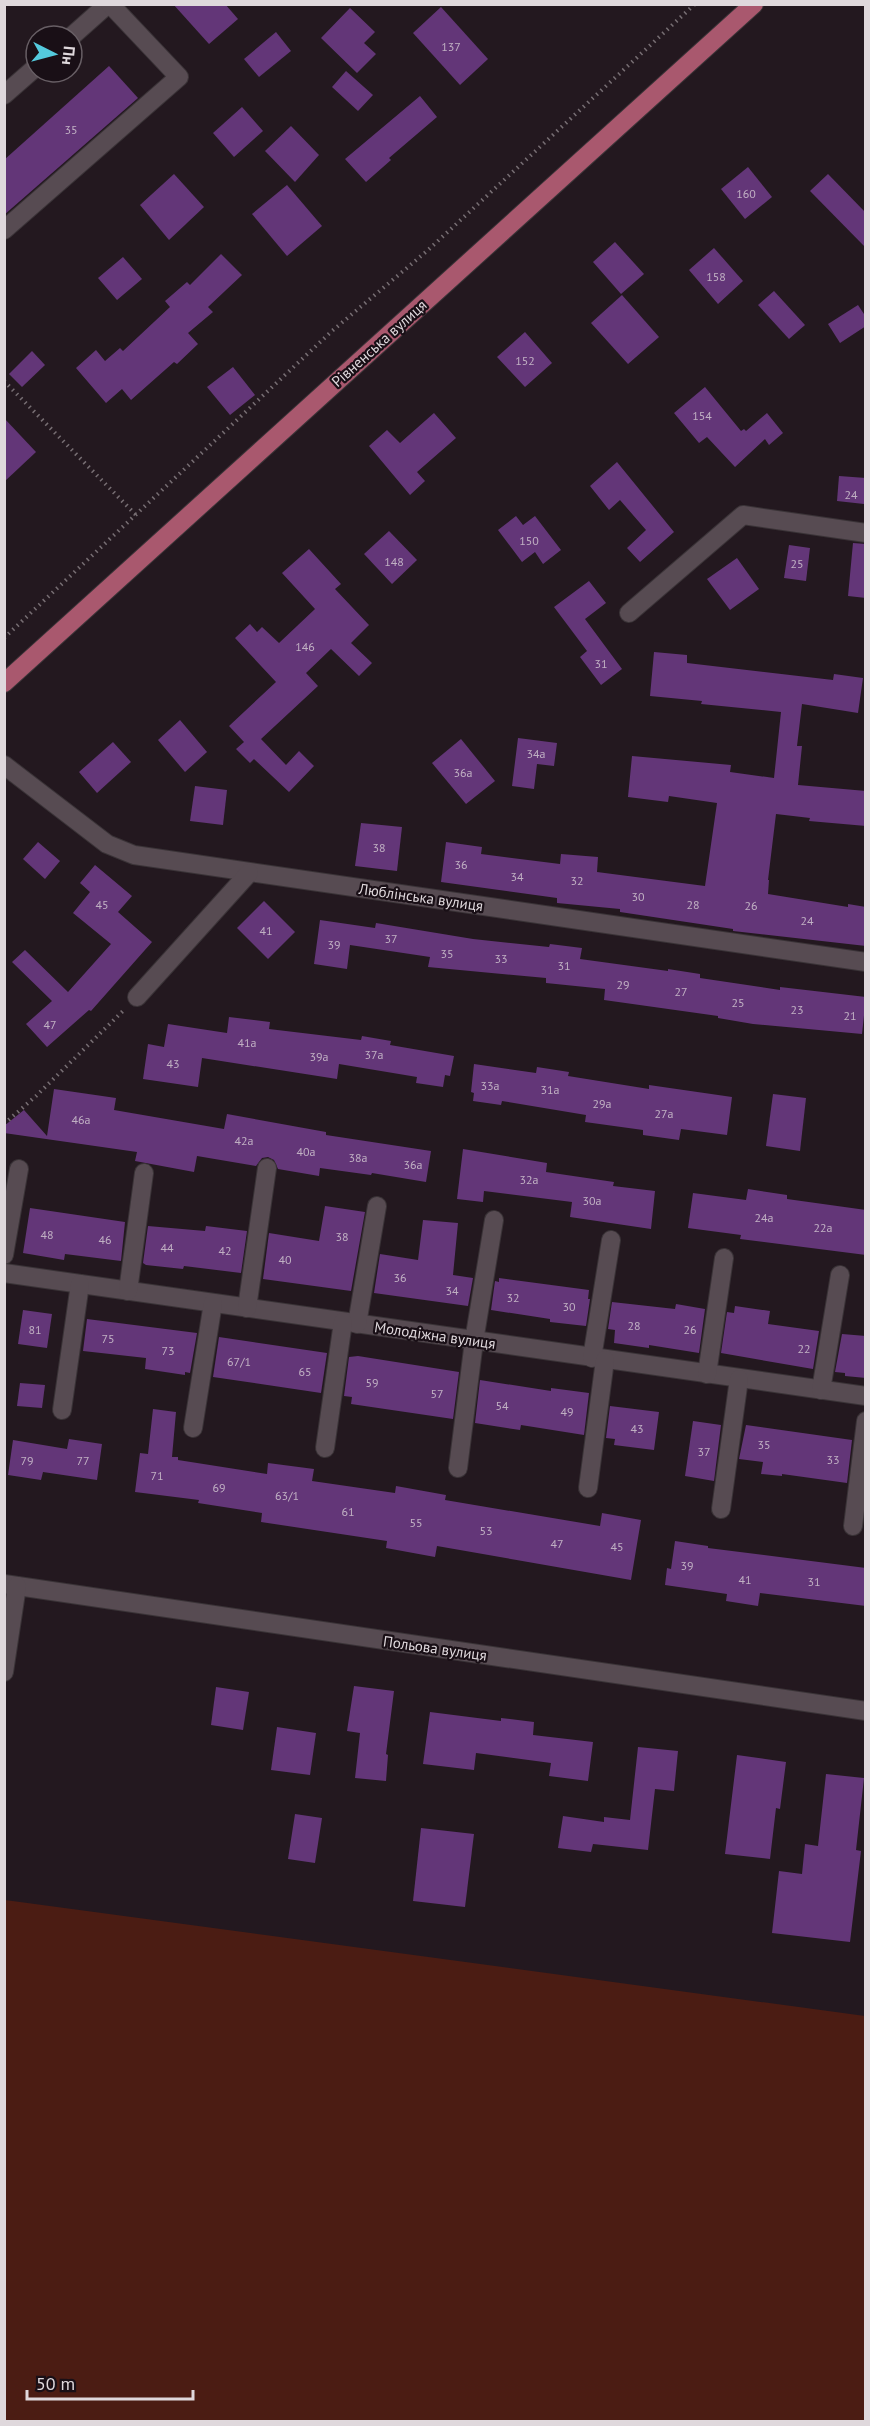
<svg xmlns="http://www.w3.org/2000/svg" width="870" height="2426" viewBox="0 0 870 2426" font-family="'PT Sans',sans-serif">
<rect width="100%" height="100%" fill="#23181f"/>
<path fill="#4b1c13" d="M5,1900L865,2016V2421H5Z"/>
<g fill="#633678">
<path d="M173,4H225L238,19L209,44Z"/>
<path d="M441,7L488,59L460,85L413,33Z"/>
<path d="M350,8L375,32L364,43L376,54L357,73L321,38Z"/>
<path d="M276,32L291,51L259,77L244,59Z"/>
<path d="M109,66L138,98L4,215V160Z"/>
<path d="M346,71L373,95L358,111L332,87Z"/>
<path d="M420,96L437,117L389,158L391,160L366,182L345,159Z"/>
<path d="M242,107L263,131L234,157L213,133Z"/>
<path d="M291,126L319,155L295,182L265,151Z"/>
<path d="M748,167L772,197L745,219L721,189Z"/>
<path d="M174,174L204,207L169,240L140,205Z"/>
<path d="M828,174L866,213V248L810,191Z"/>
<path d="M287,185L322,226L287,256L252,214Z"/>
<path d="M615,242L644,274L621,294L593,262Z"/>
<path d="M714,248L743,281L718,304L689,270Z"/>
<path d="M221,254L242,275L208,307L213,312L188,333L198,344L177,364L174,362L131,400L122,389L106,403L76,368L96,350L105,361L120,348L123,351L170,307L165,301L187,282L190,285Z"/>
<path d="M123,257L142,279L117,300L98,278Z"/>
<path d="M774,291L805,325L789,339L758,305Z"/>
<path d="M622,295L659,337L628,364L591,323Z"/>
<path d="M858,305L866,317V326L840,343L828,324Z"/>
<path d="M525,332L552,363L525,387L497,357Z"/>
<path d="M32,351L45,365L22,387L9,374Z"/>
<path d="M233,367L255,395L230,415L207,387Z"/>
<path d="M705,387L741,431L744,429L746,431L767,413L783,433L769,445L765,439L735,467L707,437L699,443L674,413Z"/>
<path d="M434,413L456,438L417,472L425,481L410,495L369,446L387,430L400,443Z"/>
<path d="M4,418L36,452L4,482Z"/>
<path d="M617,462L674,532L640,562L627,548L646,530L620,500L609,510L590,486Z"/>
<path d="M839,476L866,478L864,504L837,501Z"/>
<path d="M516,516L523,525L535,516L561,550L543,564L535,552L522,562L498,530Z"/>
<path d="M389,531L417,560L392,584L364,554Z"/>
<path d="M853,543L866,544V598L848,596Z"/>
<path d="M789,545L810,548L806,581L784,578Z"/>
<path d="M309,549L341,584L335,589L369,625L351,643L372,663L359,676L331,649L306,673L318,686L261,739L286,765L299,751L314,766L289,792L254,759L250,763L236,749L244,742L229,726L276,682L235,638L250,624L257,632L262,627L279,643L315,609L282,573Z"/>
<path d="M737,558L759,589L730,610L707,579Z"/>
<path d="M589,581L606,603L585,619L622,669L601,685L580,657L587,651L554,607Z"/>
<path d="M654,652L687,655V663L833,680L834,674L863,678L858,713L802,704L797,746H802L798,785L866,791V826L809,821L810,818L776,814L768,880H769L768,894L848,907V904L866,907V946L733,931V929L620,912V909L557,903V898L441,882L446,842L482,847L481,854L560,864L561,854L598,857L597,872L705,886L717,803L669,796L668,802L628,797L632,756L731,765L730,772L774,778L781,712L701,704L702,701L650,696Z"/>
<path d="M180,720L207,752L185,772L158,740Z"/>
<path d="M518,738L557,743L554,766L537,764L534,789L512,786Z"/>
<path d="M461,739L495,781L466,804L432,763Z"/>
<path d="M113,742L131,762L97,793L79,772Z"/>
<path d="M195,786L227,790L223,825L190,821Z"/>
<path d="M361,823L402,827L397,871L355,866Z"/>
<path d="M38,842L60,861L45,879L23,859Z"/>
<path d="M95,865L132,896L118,912L152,942L91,1011L89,1010L47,1047L26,1024L52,1001L12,962L25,950L68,992L111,944L73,913L90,892L80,883Z"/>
<path d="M264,901L295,932L268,959L237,928Z"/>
<path d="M320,920L375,928L376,923L473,939L549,947L550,944L582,948L580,959L668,971V969L700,974V978L780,990V987L866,997L862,1034L753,1024L718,1018V1016L604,1000L605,989L546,983V978L428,967L430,957L350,945L347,969L314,964Z"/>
<path d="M229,1017L270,1022L269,1029L361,1040L362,1036L391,1041L390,1045L454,1056L450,1076L445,1075L443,1087L416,1083L417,1077L339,1064L337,1079L202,1058L198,1087L143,1079L148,1044L164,1047L168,1024L227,1033Z"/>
<path d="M474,1064L536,1073L537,1067L569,1072L568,1076L649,1089V1085L732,1097L727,1135L681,1129L679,1140L643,1135V1130L585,1122L586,1115L502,1101L501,1105L473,1101L474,1093L471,1092Z"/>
<path d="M54,1089L116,1098L114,1110L224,1129L227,1114L326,1132V1135L431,1151L426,1182L372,1173L371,1175L320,1168L319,1176L278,1169L274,1160L268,1157L262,1158L256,1166L197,1156L194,1172L135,1161L137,1152L4,1133V1126L24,1110L47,1136Z"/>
<path d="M773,1094L806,1098L800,1151L766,1146Z"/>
<path d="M463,1149L547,1163L546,1172L614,1182L613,1186L655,1191L651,1229L570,1217L572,1202L484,1191L483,1202L457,1199Z"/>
<path d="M748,1189L787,1195V1199L866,1210V1255L740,1239L741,1235L688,1228L693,1193L746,1200Z"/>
<path d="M325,1206L365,1212L351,1291L263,1279L269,1233L319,1241Z"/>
<path d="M30,1208L125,1222L121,1261L65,1254L64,1260L23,1253Z"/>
<path d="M423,1220L458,1223L453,1275L473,1278L468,1306L374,1293L380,1254L418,1260Z"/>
<path d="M148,1226L205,1231L206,1226L247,1231L241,1273L184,1266L183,1269L146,1265L143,1263Z"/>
<path d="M499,1278L589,1290L588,1299H590L586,1326L550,1322V1319L491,1310L495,1281L499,1282Z"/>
<path d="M612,1302L675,1309L676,1304L705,1309L699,1353L649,1345V1348L614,1343L615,1330L608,1329Z"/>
<path d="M735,1306L770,1311L768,1324L819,1331L813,1369L721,1353L727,1312L734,1313Z"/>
<path d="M23,1310L52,1314L47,1348L18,1344Z"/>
<path d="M87,1319L197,1333L190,1373L185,1372V1375L145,1369L146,1358L83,1351Z"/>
<path d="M842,1334L866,1336V1378L845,1376V1373L835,1372Z"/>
<path d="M219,1337L327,1353L321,1393L213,1377Z"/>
<path d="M358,1356L459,1372L453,1419L351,1404L352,1397L344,1396L349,1357Z"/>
<path d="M480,1380L551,1391V1388L589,1393L584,1435L521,1425L520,1430L475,1423Z"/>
<path d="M20,1383L45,1385L42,1408L17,1406Z"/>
<path d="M610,1406L659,1412L654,1450L614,1445L615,1439L606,1438Z"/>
<path d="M153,1409L176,1412L172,1457H178V1460L267,1474L268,1463L314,1469L312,1481L395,1493L396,1486L446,1495L445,1500L600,1526L602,1513L641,1520L631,1580L437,1546L435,1557L386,1548L387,1541L261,1522L262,1513L198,1503L199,1500L135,1492L140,1453L148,1454Z"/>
<path d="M693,1421L721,1425L714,1481L685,1476Z"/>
<path d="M746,1425L852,1440L847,1483L782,1474V1476L761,1474L763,1462L739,1459Z"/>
<path d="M69,1439L102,1444L97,1480L43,1472L41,1480L8,1475L13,1440L67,1449Z"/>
<path d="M675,1541L708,1546V1548L866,1568V1606L760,1593L758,1606L726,1601L727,1594L665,1585L667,1568L671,1569Z"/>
<path d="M354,1686L394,1691L386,1754L388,1755L386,1781L355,1778L360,1733L347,1731Z"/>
<path d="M216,1687L249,1692L243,1730L211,1725Z"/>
<path d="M430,1712L501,1721V1718L534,1722L533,1735L593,1742L588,1781L549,1776L551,1763L476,1753L474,1770L423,1764Z"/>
<path d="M277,1727L316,1733L310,1775L271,1770Z"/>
<path d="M638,1747L678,1751L674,1791L655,1789L648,1850L593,1844L591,1852L558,1848L563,1816L604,1822V1817L630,1820Z"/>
<path d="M737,1755L786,1762L780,1809L776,1808L770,1859L725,1854Z"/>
<path d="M826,1774L864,1778L856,1850L861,1851L850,1942L772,1933L779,1871L802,1874L805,1844L818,1846Z"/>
<path d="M295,1814L322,1818L315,1863L288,1859Z"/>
<path d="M421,1828L474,1834L465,1907L413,1901Z"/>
</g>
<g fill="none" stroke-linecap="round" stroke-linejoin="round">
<g stroke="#3a3337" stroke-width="20">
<g id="minor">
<path d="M72,36L108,4"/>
<path d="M4,95L36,67"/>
<path d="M4,230L179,77L110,4"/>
<path d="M629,613L743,515L866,533"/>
<path d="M4,765L107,844L134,855L866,962"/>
<path d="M137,997L249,873"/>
<path d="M4,1255L19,1169"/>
<path d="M4,1273L866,1396"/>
<path d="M128,1291L144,1173"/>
<path d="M247,1308L267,1168"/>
<path d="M357,1324L377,1206"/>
<path d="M592,1358L611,1240"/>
<path d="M707,1374L724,1258"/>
<path d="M821,1390L840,1275"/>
<path d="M62,1410L80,1284"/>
<path d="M193,1428L213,1303"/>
<path d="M325,1448L343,1322"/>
<path d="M458,1468L474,1341L494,1220"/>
<path d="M588,1488L605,1360"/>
<path d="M721,1509L739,1379"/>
<path d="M853,1526L866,1421"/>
<path d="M4,1584L866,1711"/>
<path d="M4,1672L17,1586"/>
</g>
</g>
<g stroke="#3a3337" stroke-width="20">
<path id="major" d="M4,683L754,4"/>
</g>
<g stroke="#776e73" stroke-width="4" stroke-dasharray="1.5 4.5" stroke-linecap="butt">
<path d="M4,381L136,515"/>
<path d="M4,638L332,331L427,251L695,4"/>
<path d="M4,1124L36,1096L124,1010"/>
</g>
<use href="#minor" stroke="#574b52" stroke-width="18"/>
<use href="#major" stroke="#a9586e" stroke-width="18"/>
</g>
<g text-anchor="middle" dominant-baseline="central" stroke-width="4.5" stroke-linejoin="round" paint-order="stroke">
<g font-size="12" fill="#c0b0c3">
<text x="451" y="46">137</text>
<text x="71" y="129">35</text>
<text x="746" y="193">160</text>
<text x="716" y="276">158</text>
<text x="525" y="360">152</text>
<text x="702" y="415">154</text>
<text x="851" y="494">24</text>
<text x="529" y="540">150</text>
<text x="394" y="561">148</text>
<text x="797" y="563">25</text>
<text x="305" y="646">146</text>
<text x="601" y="663">31</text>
<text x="536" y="753">34а</text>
<text x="463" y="772">36а</text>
<text x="379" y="847">38</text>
<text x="461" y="864">36</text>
<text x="517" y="876">34</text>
<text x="577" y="880">32</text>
<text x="638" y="896">30</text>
<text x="102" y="904">45</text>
<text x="693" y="904">28</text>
<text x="751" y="905">26</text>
<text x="807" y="920">24</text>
<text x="266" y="930">41</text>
<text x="391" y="938">37</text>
<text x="334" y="944">39</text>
<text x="447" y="953">35</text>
<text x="501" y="958">33</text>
<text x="564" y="965">31</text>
<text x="623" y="984">29</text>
<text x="681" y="991">27</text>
<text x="738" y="1002">25</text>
<text x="797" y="1009">23</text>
<text x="850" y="1015">21</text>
<text x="50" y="1024">47</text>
<text x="247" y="1042">41а</text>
<text x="374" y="1054">37а</text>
<text x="319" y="1056">39а</text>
<text x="173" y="1063">43</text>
<text x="490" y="1085">33а</text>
<text x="550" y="1089">31а</text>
<text x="602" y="1103">29а</text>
<text x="664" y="1113">27а</text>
<text x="81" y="1119">46а</text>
<text x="244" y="1140">42а</text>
<text x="306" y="1151">40а</text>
<text x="358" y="1157">38а</text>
<text x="413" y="1164">36а</text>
<text x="529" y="1179">32а</text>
<text x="592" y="1200">30а</text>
<text x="764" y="1217">24а</text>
<text x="823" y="1227">22а</text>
<text x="47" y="1234">48</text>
<text x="342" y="1236">38</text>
<text x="105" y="1239">46</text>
<text x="167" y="1247">44</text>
<text x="225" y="1250">42</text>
<text x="285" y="1259">40</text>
<text x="400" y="1277">36</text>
<text x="452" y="1290">34</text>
<text x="513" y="1297">32</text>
<text x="569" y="1306">30</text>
<text x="634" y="1325">28</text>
<text x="35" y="1329">81</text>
<text x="690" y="1329">26</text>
<text x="108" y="1338">75</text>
<text x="804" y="1348">22</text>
<text x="168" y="1350">73</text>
<text x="239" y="1361">67/1</text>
<text x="305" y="1371">65</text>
<text x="372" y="1382">59</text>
<text x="437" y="1393">57</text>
<text x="502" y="1405">54</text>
<text x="567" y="1411">49</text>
<text x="637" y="1428">43</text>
<text x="764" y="1444">35</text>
<text x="704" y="1451">37</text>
<text x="833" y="1459">33</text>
<text x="27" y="1460">79</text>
<text x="83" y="1460">77</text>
<text x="157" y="1475">71</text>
<text x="219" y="1487">69</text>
<text x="287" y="1495">63/1</text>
<text x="348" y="1511">61</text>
<text x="416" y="1522">55</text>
<text x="486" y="1530">53</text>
<text x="557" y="1543">47</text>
<text x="617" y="1546">45</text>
<text x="687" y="1565">39</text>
<text x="745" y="1579">41</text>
<text x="814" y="1581">31</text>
</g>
<g font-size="15" fill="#dfd8dc" stroke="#190f16">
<text transform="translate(379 343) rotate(-42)">Рівненська вулиця</text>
<text transform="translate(421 897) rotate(8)">Люблінська вулиця</text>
<text transform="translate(435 1335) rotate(8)">Молодіжна вулиця</text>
<text transform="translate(435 1648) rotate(8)">Польова вулиця</text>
</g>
</g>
<rect width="870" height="2426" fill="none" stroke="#dfd8dc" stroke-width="12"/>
<g transform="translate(54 54) rotate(96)"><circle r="28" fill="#190f16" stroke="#685f65" stroke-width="1.5"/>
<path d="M0-4.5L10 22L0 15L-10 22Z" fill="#54cadd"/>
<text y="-9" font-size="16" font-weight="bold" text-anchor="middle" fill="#dfd8dc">Пн</text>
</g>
<path d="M27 2390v9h166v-9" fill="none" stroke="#dfd8dc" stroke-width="3"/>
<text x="36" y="2390" font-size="18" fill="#dfd8dc" stroke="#190f16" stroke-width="4.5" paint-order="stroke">50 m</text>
</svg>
